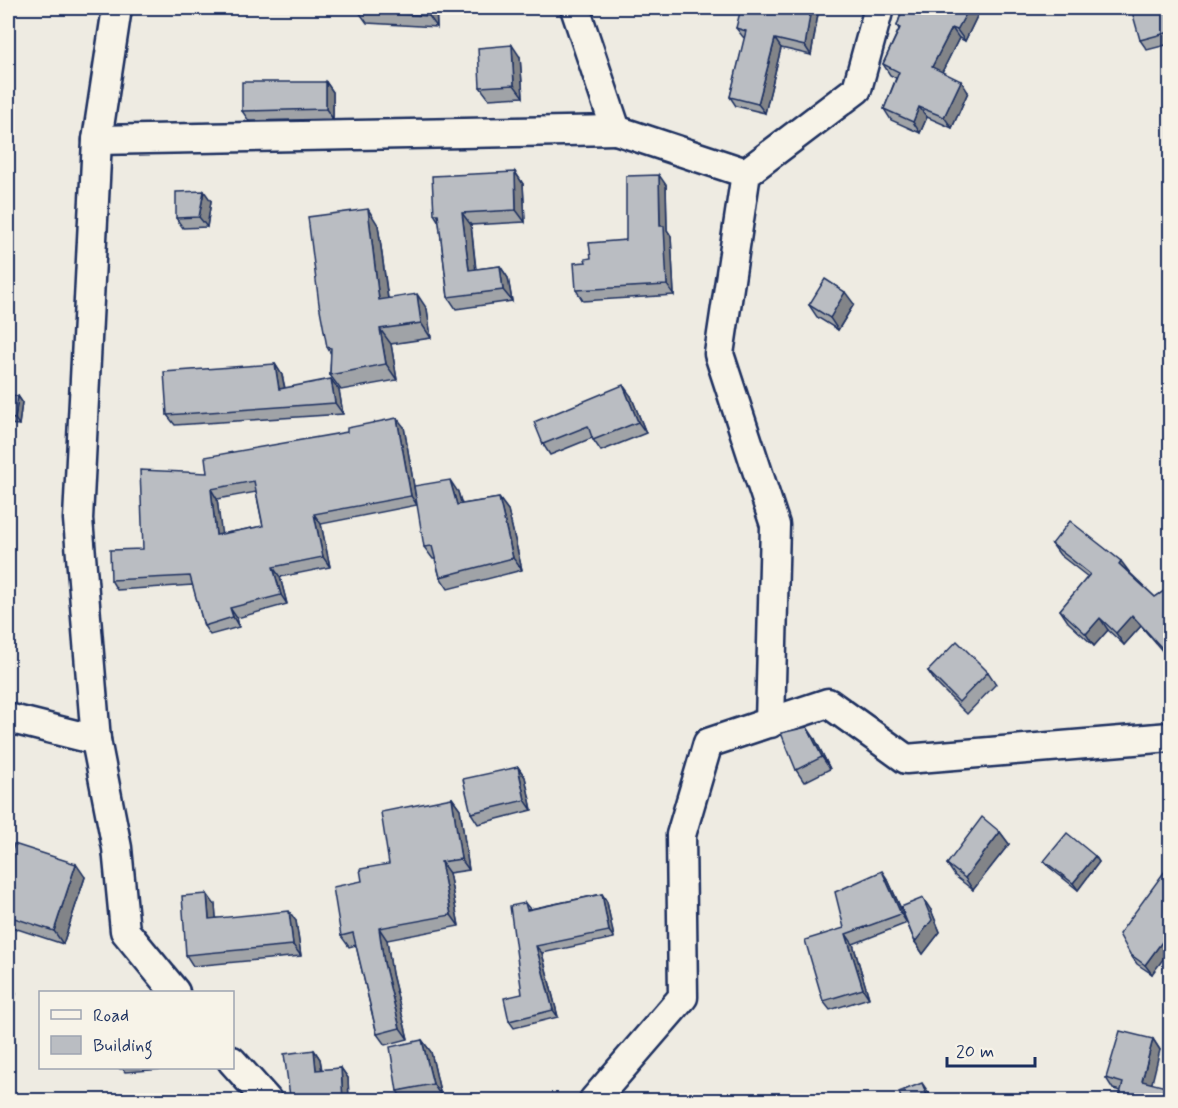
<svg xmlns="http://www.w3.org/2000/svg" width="1178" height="1108" viewBox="0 0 1178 1108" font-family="Mynerve,sans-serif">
<rect width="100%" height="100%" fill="#eeebe2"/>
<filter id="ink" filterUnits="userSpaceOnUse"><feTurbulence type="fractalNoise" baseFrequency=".0167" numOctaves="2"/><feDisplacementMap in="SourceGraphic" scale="12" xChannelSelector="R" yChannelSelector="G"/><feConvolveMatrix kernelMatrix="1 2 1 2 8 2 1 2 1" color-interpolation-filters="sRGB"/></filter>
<g filter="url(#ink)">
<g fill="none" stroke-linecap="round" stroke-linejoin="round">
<g stroke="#1b2f5e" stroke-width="33">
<g id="minor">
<path d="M117,8L97,140L78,519L96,740L117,848L125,931L175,992"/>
<path d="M575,8L616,130L746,173"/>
<path d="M97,140L616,130"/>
<path d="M8,718L96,740"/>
<path d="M770,723L775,525L719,354L746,173L857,89L879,8"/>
<path d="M232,1061L267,1100"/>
<path d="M594,1100L683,997L681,835L708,743L828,703L906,759L1170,737"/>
</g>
</g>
<use href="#minor" stroke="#f7f3e8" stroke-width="28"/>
</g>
<g fill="#a0a3a7" stroke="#1b2f5e" stroke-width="1.5" fill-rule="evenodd">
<path d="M436,8L437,27L367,23L359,12Z"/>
<path d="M819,8L811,55L781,48L765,113L736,106L730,97L745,38L743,37L736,28L763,11Z"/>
<path d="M903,8H981L965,41L959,38L942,72L968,92L952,128L927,117L920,133L891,120L884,109L896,78L890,75L883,64L899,29L897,26Z"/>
<path d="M1093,8H1106L1105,12Z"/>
<path d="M1170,8V44L1147,50L1140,40Z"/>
<path d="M520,57L523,97L489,99L480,87Z"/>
<path d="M326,82L333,92V119L249,121L242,111Z"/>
<path d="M515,172L523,184L525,222L471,225L476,269L500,266L508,278L512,301L456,309L448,297L439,222L434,214Z"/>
<path d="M666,185L667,230L671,236L674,295L583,301L576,290L586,262L591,258L626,240Z"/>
<path d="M211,201L207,227L183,228L176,218Z"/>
<path d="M378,225L388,298L427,309L431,338L391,344L397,380L341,390L330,375L331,354L327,347Z"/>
<path d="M854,304L838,330L817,317L809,305Z"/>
<path d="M275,364L282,375L285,388L339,390L343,414L175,425L167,415Z"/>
<path d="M8,395L18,396L22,402L19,425L8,424Z"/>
<path d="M631,396L646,433L601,451L592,438L550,455L543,444Z"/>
<path d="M404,427L417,505L321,524L330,567L280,577L287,604L237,618L239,627L210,635L204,626L193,585L117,590L111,580L143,549L207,473ZM256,492L263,526L221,534L217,499Z"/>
<path d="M458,492L462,504L499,498L508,510L522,570L448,589L440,577L435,559H433L424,547Z"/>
<path d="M1052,544L1130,573L1155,597L1170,587V660L1141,626L1124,645L1108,630L1094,646L1068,622L1060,610L1088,577L1060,555Z"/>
<path d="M928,671L988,672L996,684L967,714L936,683Z"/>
<path d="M815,739L830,769L804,782L796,770Z"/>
<path d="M518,767L525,777L532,810L478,824L471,813Z"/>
<path d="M452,798L460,809L469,870L449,873L459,926L387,940L392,974L408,1039L385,1045L377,1034L356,945L349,947L341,936L362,881L389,864Z"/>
<path d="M1000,832L1009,844L973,890L955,876L947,864Z"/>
<path d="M1095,856L1099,862L1078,890L1049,867L1044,861Z"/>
<path d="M1170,864L1152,974L1137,964L1130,954Z"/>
<path d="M8,865L85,877L63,944L8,926Z"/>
<path d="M888,880L904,915L931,910L940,932L923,954L915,942L907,923L853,944L869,998L830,1010L823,1001L844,928Z"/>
<path d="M602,894L607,902L614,938L542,953L558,1017L514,1028L509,1021L522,994L525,903L530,909Z"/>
<path d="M215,905L216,918L296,921L301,956L193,966L186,955Z"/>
<path d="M1153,1039L1160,1050L1121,1091L1113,1089L1106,1078Z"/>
<path d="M422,1040L431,1052L441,1096L419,1101H404L397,1091Z"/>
<path d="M314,1050L320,1059L322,1070L341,1068L348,1078L349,1101H293L290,1096Z"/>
<path d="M119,1068H177L125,1072L123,1069H120Z"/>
</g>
<g fill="#828488" stroke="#1b2f5e" stroke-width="1.5">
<path d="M429,8H436L437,27L429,16Z"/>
<path d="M811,8H819L811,55L805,46Z"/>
<path d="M969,8H981L965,41L957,30Z"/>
<path d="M952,28L959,38L939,78L932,67Z"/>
<path d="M775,39L781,48L765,113L758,104Z"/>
<path d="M512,45L520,57L523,97L514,85Z"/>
<path d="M961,81L968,92L952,128L944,117Z"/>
<path d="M326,82L333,92V119L326,109Z"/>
<path d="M919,107L927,117L920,133L913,122Z"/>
<path d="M515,172L523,184L525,222L516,210Z"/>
<path d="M659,175L666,185L667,230L671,236L674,295L667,285L660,226Z"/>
<path d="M204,191L211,201L207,227L199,217Z"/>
<path d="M368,209L378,225L390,315L379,300Z"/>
<path d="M462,213L471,225L477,282L469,270Z"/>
<path d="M500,266L508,278L512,301L503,290Z"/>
<path d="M845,292L854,304L838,330L830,318Z"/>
<path d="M417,294L427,309L431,338L421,323Z"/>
<path d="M380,329L391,344L397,380L386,364Z"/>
<path d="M275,364L282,375L287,400L279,389Z"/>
<path d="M331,379L339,390L343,414L335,403Z"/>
<path d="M623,385L631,396L646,433L638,422Z"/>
<path d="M18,396L22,402L19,425L15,419Z"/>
<path d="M397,418L404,427L417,505L411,496Z"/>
<path d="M450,480L458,492L465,517L457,505Z"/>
<path d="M211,489L217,499L223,544L216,535Z"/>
<path d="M499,498L508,510L522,570L513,558Z"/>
<path d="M314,514L321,524L330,567L323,557Z"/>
<path d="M1121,561L1130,573L1119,564Z"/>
<path d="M273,567L280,577L287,604L281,595Z"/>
<path d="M230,608L237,618L239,627L233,617Z"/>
<path d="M1132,615L1141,626L1124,645L1116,633Z"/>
<path d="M1100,618L1108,630L1094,646L1086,634Z"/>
<path d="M807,727L815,739L830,769L822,757Z"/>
<path d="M518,767L525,777L532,810L525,800Z"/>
<path d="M452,798L460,809L469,870L461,859Z"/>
<path d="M1000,832L1009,844L973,890L965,878Z"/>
<path d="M1095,856L1099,862L1078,890L1073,883Z"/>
<path d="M441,862L449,873L459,926L451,915Z"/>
<path d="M76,864L85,877L63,944L54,931Z"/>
<path d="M882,871L888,880L907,923L901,914Z"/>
<path d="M207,894L215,905L217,929L209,919Z"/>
<path d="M602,894L607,902L614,938L609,931Z"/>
<path d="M923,898L931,910L940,932L923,954L915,942Z"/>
<path d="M289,911L296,921L301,956L293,945Z"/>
<path d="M379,928L387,940L392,974L408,1039L400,1028L384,963Z"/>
<path d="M1170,931V950L1152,974L1145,965Z"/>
<path d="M846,934L853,944L869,998L863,989Z"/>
<path d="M536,946L542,953L558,1017L553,1010Z"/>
<path d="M8,981L16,993L8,1029Z"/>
<path d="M1153,1039L1160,1050L1150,1091L1142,1081Z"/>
<path d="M422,1040L431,1052L441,1096L433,1084Z"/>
<path d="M314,1050L320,1059L323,1080L316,1070Z"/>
<path d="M341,1068L348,1078L349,1101H343Z"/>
<path d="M922,1083L929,1093L932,1101H929Z"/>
</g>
<g fill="#babdc2" stroke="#1b2f5e" stroke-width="1.5" fill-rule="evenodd">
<path d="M359,8H429V16L359,12Z"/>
<path d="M741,8H751L763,11V8H811L805,46L775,39L758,104L730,97L746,31L736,28Z"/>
<path d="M903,8H969L957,30L952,28L932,67L961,81L944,117L919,107L913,122L884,109L899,72L883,64L900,28L897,26Z"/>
<path d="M1131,8H1170V32L1140,40Z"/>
<path d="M512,45L514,85L480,87L478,48Z"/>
<path d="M242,82H326V109L242,111Z"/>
<path d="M515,172L516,210L462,213L469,270L500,266L503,290L448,297L438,214H434L432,176Z"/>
<path d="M659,175L660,226H664L667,285L576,290L574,263L586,262L585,259L591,258L589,243L626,240V176Z"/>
<path d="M204,191L199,217L176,218V192Z"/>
<path d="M368,209L379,300L417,294L421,323L380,329L386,364L330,375L331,348L327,347L319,304L308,217Z"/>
<path d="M825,279L845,292L830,318L809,305Z"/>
<path d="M275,364L279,389L331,379L335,403L167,415L164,372Z"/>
<path d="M623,385L638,422L593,440L588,426L543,444L534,422Z"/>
<path d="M8,395L18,396L15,419L8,418Z"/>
<path d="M397,418L411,496L314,514L323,557L273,567L281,595L230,608L233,617L204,626L190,576L111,580L110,550L143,549L140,470L207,473L205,457L347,432V428ZM254,481L263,526L216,535L211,489Z"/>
<path d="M450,480L457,505L499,498L513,558L440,577L432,546L424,547L414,486Z"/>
<path d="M1070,521L1121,561L1119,564L1155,597L1170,587V657L1132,615L1116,633L1100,618L1086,634L1060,610L1090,574L1052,544Z"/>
<path d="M957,641L988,672L959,702L928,671Z"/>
<path d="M807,727L822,757L796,770L781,733Z"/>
<path d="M518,767L525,800L471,813L463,779Z"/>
<path d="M452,798L461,859L441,862L451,915L379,928L384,963L400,1028L377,1034L353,933L341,936L333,887L362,881L360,869L389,864L381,812Z"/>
<path d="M982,817L1000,832L965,878L947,864Z"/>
<path d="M1067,833L1095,856L1073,883L1044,861Z"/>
<path d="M14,844L76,864L54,931L8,916V865Z"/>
<path d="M1170,864V931L1145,965L1130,954L1119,934Z"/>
<path d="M882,871L901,914L846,934L863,989L823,1001L805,940L844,928L835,892Z"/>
<path d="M207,894L209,919L289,911L293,945L186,955L182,896Z"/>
<path d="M602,894L609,931L536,946L553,1010L509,1021L504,998L522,994L510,906L525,903L527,910Z"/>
<path d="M923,898L932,920L915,942L901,907Z"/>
<path d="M1120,1031L1153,1039L1142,1081L1170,1088V1101H1118L1123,1083L1106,1078Z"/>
<path d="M422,1040L433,1084L397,1091L390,1047Z"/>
<path d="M314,1050L316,1070L341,1068L343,1101H306V1094L290,1096L284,1054Z"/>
<path d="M922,1083L929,1101H902L899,1092Z"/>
</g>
</g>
<rect width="1178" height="1108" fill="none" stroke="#f7f3e8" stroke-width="30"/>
<rect x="15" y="15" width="1148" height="1078" fill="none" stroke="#1b2f5e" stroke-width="2" filter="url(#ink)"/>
<rect x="39" y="991" width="195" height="78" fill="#f7f3e8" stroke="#9fa5b1" stroke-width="1.5"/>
<rect x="51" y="1010" width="30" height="9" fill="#f7f3e8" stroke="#9fa5b1" stroke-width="1.5"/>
<text x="93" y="1021" font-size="18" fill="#1b2f5e">Road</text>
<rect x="51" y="1036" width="30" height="18" fill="#babdc2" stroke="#9fa5b1" stroke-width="1.5"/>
<text x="93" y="1051" font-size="18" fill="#1b2f5e">Building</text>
<path d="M947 1057v9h88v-9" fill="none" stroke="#1b2f5e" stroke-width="3"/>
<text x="956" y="1057" font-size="18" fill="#1b2f5e" stroke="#f7f3e8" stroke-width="4.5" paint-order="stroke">20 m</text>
</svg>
